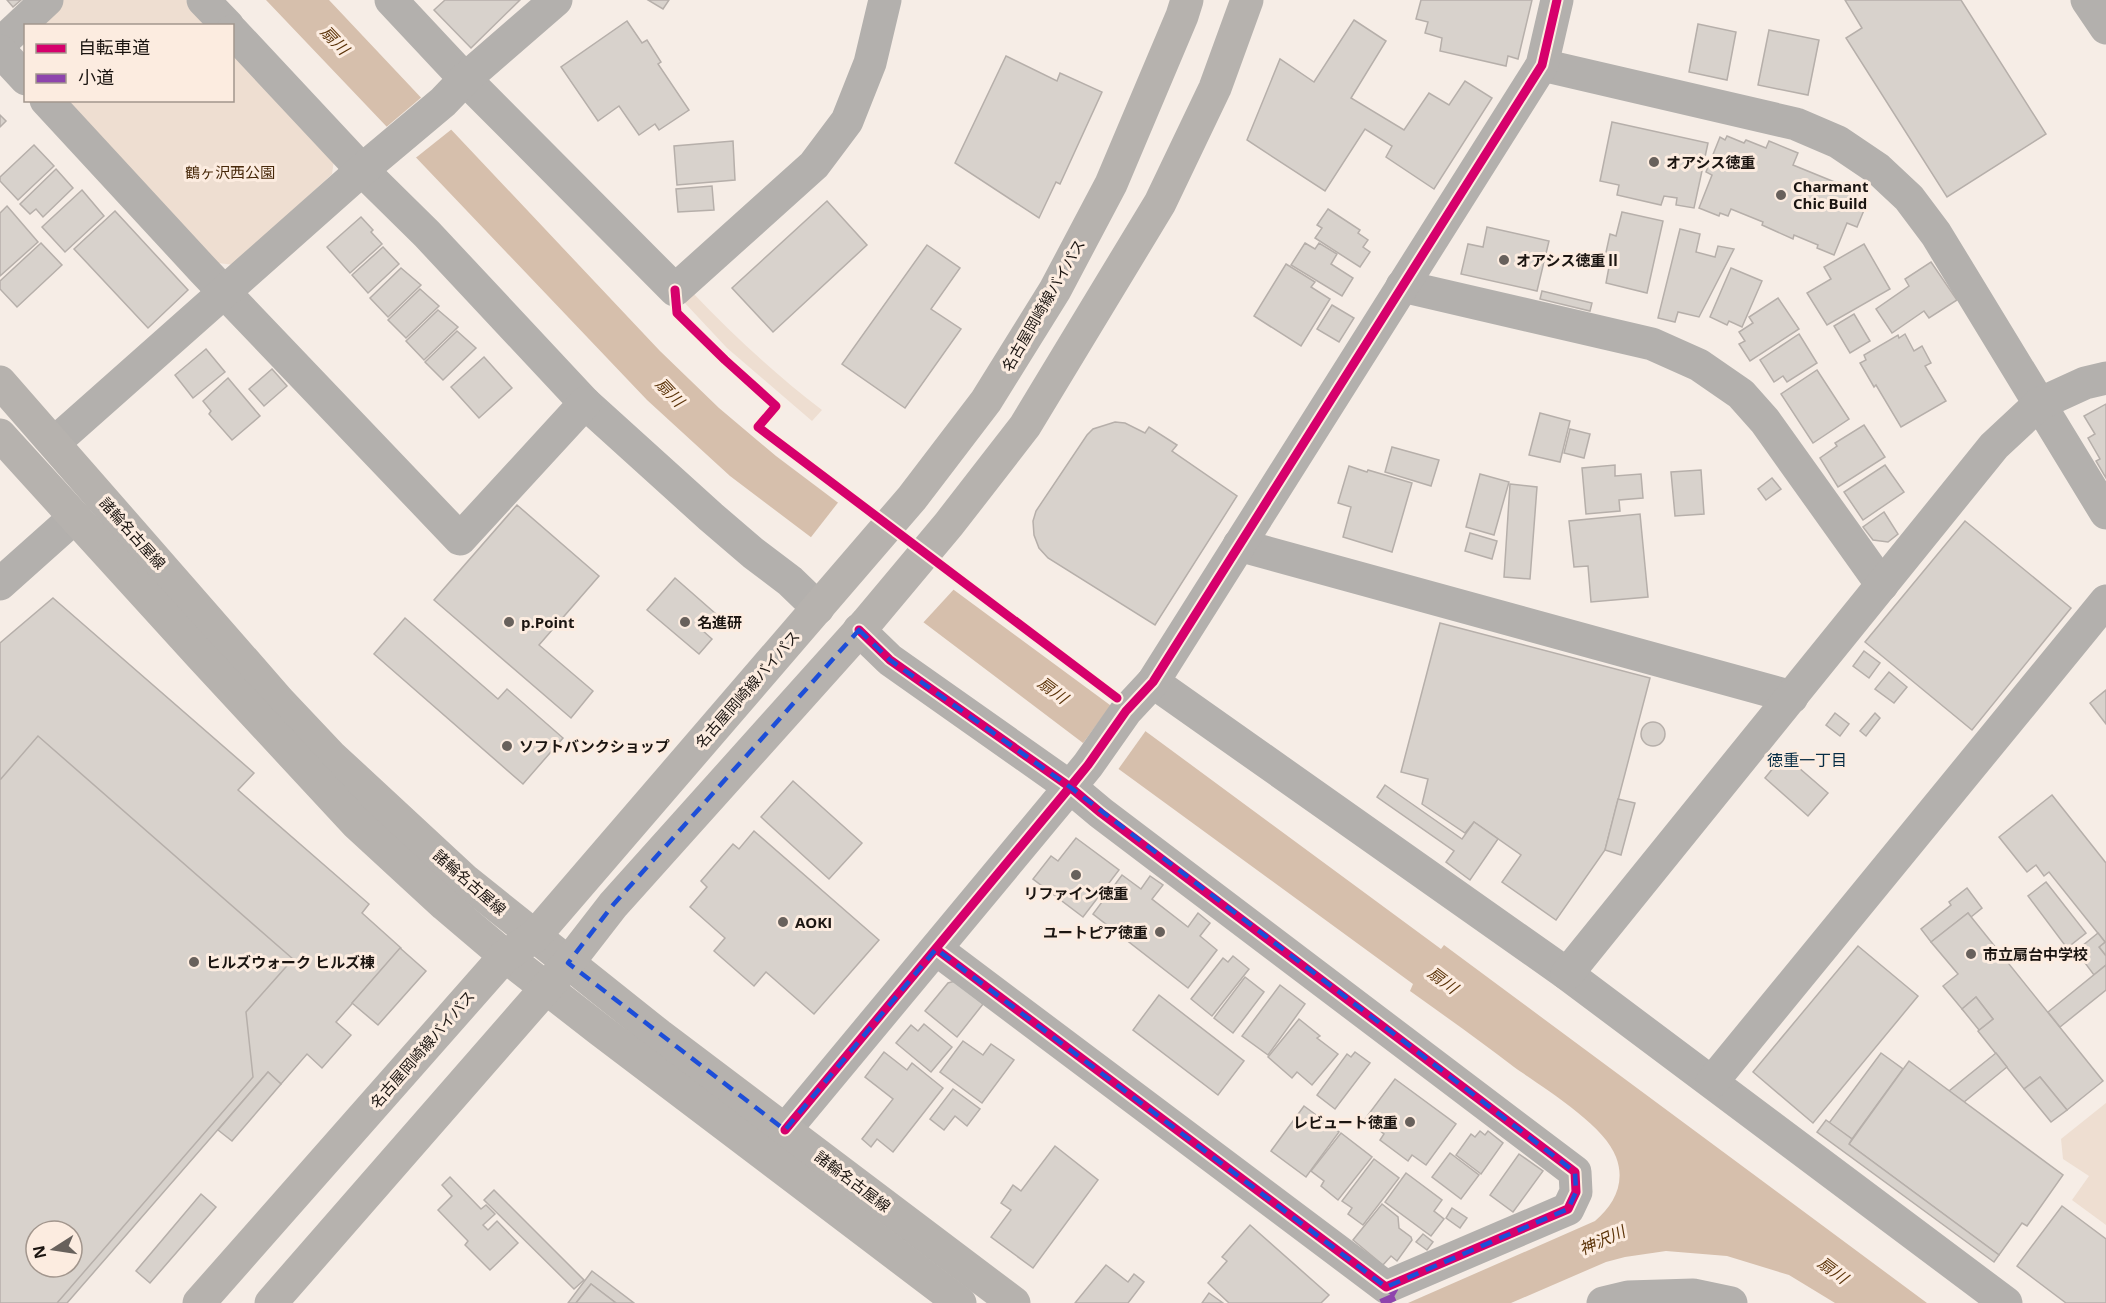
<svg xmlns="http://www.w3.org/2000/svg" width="2106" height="1303" viewBox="0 0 2106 1303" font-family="'Open Sans','Noto Sans JP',sans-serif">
<rect width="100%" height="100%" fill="#f6ede6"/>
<g fill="#eeded1">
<path d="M63,0H186L209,25L36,26Z"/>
<path d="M233,51L334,160L332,174L234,265L218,263L65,101L232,100Z"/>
<path d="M692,292C733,335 775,374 822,410L812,421L727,348L683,301Z"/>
<path d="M2106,1103V1225L2072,1200L2089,1176L2063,1159L2061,1139Z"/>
</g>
<path fill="#d6bfac" d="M266,0H329L660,351L719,408L776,456L954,590L1441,949L1444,945L1927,1303H1835L1789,1275L1727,1256L1666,1251L1625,1257L1606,1262L1511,1303H1408L1595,1221C1614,1205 1626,1183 1616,1157C1605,1125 1542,1087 1514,1067C1480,1041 1445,1016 1410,991L1413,984L1083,743L730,476L647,400Z"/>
<g fill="#f6ede6">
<path d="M423,96L452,129L413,160L384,129Z"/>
<path d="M840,500L956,587L921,625L808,541Z"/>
<path d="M1111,705L1147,729L1117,771L1081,746Z"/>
</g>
<g fill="#d8d2cc" stroke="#b6afaa" stroke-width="1.5" fill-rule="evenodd">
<path d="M7,0H21L13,7Z"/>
<path d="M445,0H520L471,48L434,10Z"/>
<path d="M648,0H669L663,9Z"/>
<path d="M1421,0H1532L1518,59L1508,56L1506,66L1440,51L1442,38L1425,33L1428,22L1416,19Z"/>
<path d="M1845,0H1961L2046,134L1947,197L1846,38L1862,28Z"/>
<path d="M1354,20L1386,41L1351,98L1404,130L1429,93L1449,105L1465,81L1492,98L1434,189L1386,157L1392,146L1365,129L1325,191L1247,140L1280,59L1314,82Z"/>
<path d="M627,21L642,43L647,40L661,62L658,64L689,110L659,130L655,124L639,135L619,106L598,121L561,67Z"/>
<path d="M1698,24L1736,32L1727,80L1689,72Z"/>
<path d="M1769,30L1819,40L1808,95L1758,85Z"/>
<path d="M1006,56L1057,81L1060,73L1102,92L1060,184L1056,182L1039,218L955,163Z"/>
<path d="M0,115L6,121L0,127Z"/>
<path d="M1612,122L1708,143L1694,208L1676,205L1677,198L1664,196L1661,205L1617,195L1619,185L1600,181Z"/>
<path d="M1727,136L1744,143L1746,140L1766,148L1769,141L1798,153L1793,165L1859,192L1856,199L1867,203L1857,227L1847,223L1834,255L1817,248L1818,245L1794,235L1793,239L1762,225L1763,222L1731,209L1728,216L1720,213L1719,216L1699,208L1712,175L1706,172L1720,137L1725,140Z"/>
<path d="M733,141L735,180L677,185L674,146Z"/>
<path d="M34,145L54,166L18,200L0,181V177Z"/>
<path d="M56,169L73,188L43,217L36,209L30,214L20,204Z"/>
<path d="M712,186L714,210L678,212L676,189Z"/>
<path d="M82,190L104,216L65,252L42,227Z"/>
<path d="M827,201L867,245L773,332L732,288Z"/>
<path d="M7,206L38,242L0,276V213Z"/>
<path d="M1328,209L1360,230L1358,233L1368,240L1363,247L1370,252L1360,267L1315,238L1322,228L1317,225Z"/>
<path d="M115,211L188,290L148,328L74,249Z"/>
<path d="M1622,212L1663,221L1647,293L1606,283L1609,267L1603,266L1610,234L1616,236Z"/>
<path d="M361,217L373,230L371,232L382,244L350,273L327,247Z"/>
<path d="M1487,227L1549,241L1537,291L1461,274L1468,244L1483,247Z"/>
<path d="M1680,229L1700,234L1696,252L1715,257L1718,246L1734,249L1699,317L1678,312L1675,322L1658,318Z"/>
<path d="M41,243L62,265L17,307L0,289V281Z"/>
<path d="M1305,243L1315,249L1319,243L1337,254L1331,264L1353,278L1342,296L1291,265Z"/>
<path d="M1864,244L1890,289L1827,325L1807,293L1831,279L1824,267Z"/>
<path d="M927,245L960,268L931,309L961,329L905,408L842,364Z"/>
<path d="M383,247L399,264L368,293L352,275Z"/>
<path d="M1931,262L1957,300L1929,318L1924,311L1892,333L1876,309L1909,286L1905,279Z"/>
<path d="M1286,264L1315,282L1311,287L1330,299L1301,346L1254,316Z"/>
<path d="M401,268L421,285L388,317L370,298Z"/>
<path d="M1731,268L1762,281L1742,327L1729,321L1727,325L1710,317Z"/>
<path d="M420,289L439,306L406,338L388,320Z"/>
<path d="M1542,291L1592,303L1590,311L1540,299Z"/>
<path d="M1778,298L1799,329L1750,361L1739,344L1745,341L1739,332L1753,323L1749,317Z"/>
<path d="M1332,305L1354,318L1339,342L1317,329Z"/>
<path d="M438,310L458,327L424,360L406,341Z"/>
<path d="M1854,314L1870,341L1850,353L1834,326Z"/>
<path d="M457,331L476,348L443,380L425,362Z"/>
<path d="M1799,334L1817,363L1787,382L1783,376L1774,382L1760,360Z"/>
<path d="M1905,334L1914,351L1922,346L1931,363L1925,366L1946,401L1901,427L1876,385L1874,387L1860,363L1866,360L1864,355L1898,335L1899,338Z"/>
<path d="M206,349L225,372L193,398L175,375Z"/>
<path d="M484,357L512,388L479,418L451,387Z"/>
<path d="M272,369L287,386L264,406L249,389Z"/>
<path d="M1817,370L1849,419L1813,443L1781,394Z"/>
<path d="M228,378L260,416L232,440L209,414L211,411L203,401Z"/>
<path d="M2106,404V478L2096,461L2100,459L2088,438L2095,434L2084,416Z"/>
<path d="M1540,413L1570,421L1560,462L1529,455Z"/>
<path d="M1115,422L1125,423L1145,433L1149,427L1177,445L1172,451L1237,496L1155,625L1048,558L1039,548L1034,535L1033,521L1036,511L1087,435L1093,429Z"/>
<path d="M1864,425L1885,457L1838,487L1820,458L1837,446L1835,443Z"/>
<path d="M1570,429L1590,434L1584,458L1564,453Z"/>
<path d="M1392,447L1439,460L1431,486L1385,472Z"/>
<path d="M1615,465V476L1641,474L1643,498L1619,500L1620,511L1586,514L1582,468Z"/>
<path d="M1885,465L1904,492L1863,520L1844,492Z"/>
<path d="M1349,466L1367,472L1368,470L1412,483L1392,552L1343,537L1351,507L1338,503Z"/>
<path d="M1701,470L1704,514L1675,516L1671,472Z"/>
<path d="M1480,474L1509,482L1494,535L1466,527Z"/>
<path d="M1772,478L1781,489L1766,500L1758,489Z"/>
<path d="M1510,484L1537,487L1530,579L1504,577Z"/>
<path d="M517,505L599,576L539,645L593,691L571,718L434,600Z"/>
<path d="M1884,512L1898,534L1888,542L1873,540L1863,527Z"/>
<path d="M1640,514L1648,597L1591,602L1588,566L1574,567L1569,521Z"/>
<path d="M1965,521L2071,608L1972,730L1865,642Z"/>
<path d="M1470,533L1497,541L1492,559L1465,551Z"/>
<path d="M675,578L716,614L702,630L712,639L699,654L647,610Z"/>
<path d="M53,598L254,773L238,790L369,904L362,913L401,948L336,1022L351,1035L322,1068L307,1054L281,1084L268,1072L67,1303H0V643ZM36,1231H72V1267H36Z"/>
<path d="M405,618L498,699L507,689L563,738L523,784L374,654Z"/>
<path d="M1440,623L1650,678L1605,850L1556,920L1502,882L1521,855L1474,822L1465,833L1422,804L1428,779L1401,772Z"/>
<path d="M1864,651L1880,663L1869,678L1853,666Z"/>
<path d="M1889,672L1907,687L1894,703L1875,689Z"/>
<path d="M2106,690V724L2090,703Z"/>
<path d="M1835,713L1849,724L1840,736L1826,725Z"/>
<path d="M1875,713L1880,718L1866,736L1860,731Z"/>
<circle cx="1653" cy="734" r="12"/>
<path d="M38,736L293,959L246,1012L253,1077L57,1303H0V780ZM36,1231H72V1267H36Z"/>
<path d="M1784,755L1828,793L1808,816L1765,778Z"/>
<path d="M793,781L862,843L829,879L761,817Z"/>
<path d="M1385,785L1462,839L1474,822L1498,839L1470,880L1446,862L1454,851L1377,797Z"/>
<path d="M2052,795L2106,863V956L2099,947L2105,942L2049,872L2044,876L2036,865L2027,872L1999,837Z"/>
<path d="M1618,799L1635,803L1621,855L1605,850Z"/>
<path d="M754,831L879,940L814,1014L766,972L754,986L714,951L725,938L690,907L707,887L701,881L733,844L739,849Z"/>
<path d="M1076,838L1119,870L1083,917L1033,879L1051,856L1058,861Z"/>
<path d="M1122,875L1141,889L1150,876L1163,885L1152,899L1188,927L1198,913L1210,923L1200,936L1217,950L1188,988L1093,914Z"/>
<path d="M2046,882L2086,933L2067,948L2028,896Z"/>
<path d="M1967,888L1982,908L1971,917L1968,913L1931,942L1921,929L1951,905L1949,902Z"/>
<path d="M1968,913L2103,1081L2067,1110L2040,1077L2024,1089L1978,1031L1993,1019L1976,997L1962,1009L1943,986L1958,974L1931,942Z"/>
<path d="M2098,933L2105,942L2099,947L2106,956V965L2094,975L2076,951Z"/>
<path d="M1858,946L1918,996L1813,1123L1753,1072Z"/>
<path d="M400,948L426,971L378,1025L352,1003Z"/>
<path d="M1233,956L1249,969L1212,1016L1191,999L1223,958L1228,962Z"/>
<path d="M2106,965V990L2060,1027L2048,1012Z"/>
<path d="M1245,977L1264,992L1233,1033L1214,1018Z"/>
<path d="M955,981L983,1004L957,1037L925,1011L948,983Z"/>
<path d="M1280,985L1305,1004L1268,1055L1242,1036Z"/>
<path d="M1159,995L1244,1061L1218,1095L1133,1030Z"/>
<path d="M1976,997L1993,1019L1979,1030L1962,1009Z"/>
<path d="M1299,1019L1320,1036L1317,1038L1338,1054L1312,1085L1297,1072L1292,1078L1268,1057Z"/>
<path d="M924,1024L952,1047L931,1072L896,1043L911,1025L918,1031Z"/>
<path d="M963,1041L983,1055L991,1044L1014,1060L982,1103L940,1072Z"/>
<path d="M884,1052L907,1070L912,1063L943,1088L893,1152L877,1139L871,1147L862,1139L893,1099L865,1077Z"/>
<path d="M1355,1052L1370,1063L1335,1109L1317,1095L1347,1054L1351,1057Z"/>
<path d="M1881,1053L1903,1069L1852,1139L1829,1123Z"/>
<path d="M1996,1053L2007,1067L1964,1102L1949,1091Z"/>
<path d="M1909,1061L2063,1175L2027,1226L2022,1223L1999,1255L1849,1144Z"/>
<path d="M268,1072L281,1084L232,1141L218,1130Z"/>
<path d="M2040,1077L2067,1110L2051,1122L2024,1089Z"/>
<path d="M1395,1079L1456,1124L1426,1165L1412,1155L1408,1161L1380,1140L1384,1134L1365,1119Z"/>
<path d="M953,1089L980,1109L967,1126L955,1116L944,1130L930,1119Z"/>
<path d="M1304,1106L1339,1132L1306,1177L1271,1151Z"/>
<path d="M1826,1120L1852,1139L1849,1144L1999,1255L1994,1262L1817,1132Z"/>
<path d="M1480,1131L1485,1135L1488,1131L1503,1143L1481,1174L1456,1155L1471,1134L1475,1137Z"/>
<path d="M1341,1133L1372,1157L1338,1200L1321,1186L1324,1181L1311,1171Z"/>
<path d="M1055,1146L1098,1180L1033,1268L991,1237L1011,1210L1001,1203L1013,1185L1021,1191Z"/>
<path d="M1450,1153L1479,1175L1461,1199L1432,1177Z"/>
<path d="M1519,1154L1543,1171L1513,1212L1490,1195Z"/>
<path d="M1374,1159L1399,1178L1363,1225L1348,1214L1352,1208L1342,1201Z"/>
<path d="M1406,1173L1442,1200L1434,1211L1444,1219L1431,1236L1385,1202Z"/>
<path d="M450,1177L481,1209L486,1205L495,1214L483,1225L488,1230L497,1221L518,1243L490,1270L465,1245L468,1241L438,1210L452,1196L442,1185Z"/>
<path d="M494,1190L584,1280L574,1289L484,1200Z"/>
<path d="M201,1194L216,1207L150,1283L136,1271Z"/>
<path d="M1382,1204L1398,1217L1399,1228L1411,1237L1412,1240L1397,1261L1391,1256L1383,1265L1353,1240Z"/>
<path d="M2062,1206L2106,1239V1303H2066L2017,1266Z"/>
<path d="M1452,1208L1467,1218L1460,1228L1446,1218Z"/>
<path d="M1250,1225L1329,1295L1321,1303H1229L1208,1283L1227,1261L1222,1257Z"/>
<path d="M1423,1234L1433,1242L1427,1250L1416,1242Z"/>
<path d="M1106,1265L1128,1282L1134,1274L1144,1282L1128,1303H1075Z"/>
<path d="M592,1271L634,1303H616L591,1284L576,1303H568Z"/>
<path d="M591,1284L616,1303H576Z"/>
<path d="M1209,1293L1223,1303H1202Z"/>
</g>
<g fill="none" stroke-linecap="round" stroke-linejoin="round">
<g stroke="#b3b0ad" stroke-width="33">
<path d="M203,0L228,26"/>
<path d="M391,0L465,79L675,290L814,165L847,121L870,63L885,0"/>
<path d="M2087,0L2106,28"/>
<path d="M232,31L362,170L427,234L585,403L711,517L753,553L790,581L818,608"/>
<path d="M0,44L47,0"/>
<path d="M0,51L26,79"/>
<path d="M1542,65L1796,124L1838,142L1878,169L1909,198L1936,234L2106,513"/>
<path d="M46,100L204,271L460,539L585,403"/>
<path d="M1402,286L1652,344L1699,365L1741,394L1765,421L1882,585"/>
<path d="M54,443L362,170L443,102L465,79L556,0"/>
<path d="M1239,545L1792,697"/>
<path d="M0,584L75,517"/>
<path d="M859,630L890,660L1070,787L1101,813L1575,1172L1576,1192L1568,1209L1386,1287L936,949"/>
<path d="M1153,682L1567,974L2006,1303"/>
<path d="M1567,974L1994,446L2039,404L2085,383L2106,378"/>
<path d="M1712,1082L2106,601"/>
<path d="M785,1130L1070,787L1088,765L1126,711L1153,682L1542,65L1557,0"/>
<path d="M1603,1303L1628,1297L1693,1295L1731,1303"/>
</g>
<g stroke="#b6b2ae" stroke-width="33">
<path d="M0,382L279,701L331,756L466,881L659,1035L1014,1303"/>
<path d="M0,435L201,656L356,823L445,905L505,956L600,1030L960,1303"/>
<path d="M199,1303L505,956L534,937L912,498L986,401L1055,290L1111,184L1182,16L1187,0"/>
<path d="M271,1303L568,963L613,905L867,622L949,524L1025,426L1160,203L1215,88L1247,0"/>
</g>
<path stroke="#8e44ad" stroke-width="8" stroke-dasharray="15 8" stroke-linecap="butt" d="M1381,1303L1399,1295L1386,1287"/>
<g stroke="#fcece0" stroke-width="13">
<g id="cycleway">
<path d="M675,290L677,313L725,360L776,406L758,427L1117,698"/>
<path d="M859,630L890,660L1070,787L1101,813L1575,1172L1576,1192L1568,1209L1386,1287L936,949"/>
<path d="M785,1130L1070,787L1088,765L1126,711L1153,682L1542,65L1557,0"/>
</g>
</g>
<use href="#cycleway" stroke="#d6006c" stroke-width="9"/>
</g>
<path fill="none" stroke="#1d4ed8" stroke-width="4.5" stroke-dasharray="12 8" stroke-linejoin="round" d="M859,630L890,660L1070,787L1575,1172L1576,1192L1568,1209L1386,1287L936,949L785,1130L568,963L613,905Z"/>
<g fill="#68615c" stroke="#fcece0" stroke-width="2">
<circle cx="1654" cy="162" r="6"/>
<circle cx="1781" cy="195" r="6"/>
<circle cx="1504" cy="260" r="6"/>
<circle cx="509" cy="622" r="6"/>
<circle cx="685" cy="622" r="6"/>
<circle cx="507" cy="746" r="6"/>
<circle cx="1076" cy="875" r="6"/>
<circle cx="783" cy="922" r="6"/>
<circle cx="1160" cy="932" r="6"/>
<circle cx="1971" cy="954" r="6"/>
<circle cx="194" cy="962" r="6"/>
<circle cx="1410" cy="1122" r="6"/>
</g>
<g text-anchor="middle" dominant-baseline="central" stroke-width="6" stroke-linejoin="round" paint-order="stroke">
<g font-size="15" font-weight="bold" fill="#1b1511" stroke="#fcece0" text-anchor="start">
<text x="1666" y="162">オアシス徳重</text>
<text x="1793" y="186">Charmant<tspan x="1793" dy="17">Chic Build</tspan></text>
<text x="1516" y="260">オアシス徳重Ⅱ</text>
<text x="521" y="622">p.Point</text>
<text x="697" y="622">名進研</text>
<text x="519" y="746">ソフトバンクショップ</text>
<text x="1076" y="893" text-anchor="middle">リファイン徳重</text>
<text x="795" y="922">AOKI</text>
<text x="1148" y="932" text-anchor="end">ユートピア徳重</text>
<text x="1983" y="954">市立扇台中学校</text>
<text x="206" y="962">ヒルズウォーク ヒルズ棟</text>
<text x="1398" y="1122" text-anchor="end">レビュート徳重</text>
</g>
<g font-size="15" fill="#472809" stroke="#fcece0">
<text x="230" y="172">鶴ヶ沢西公園</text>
</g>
<g font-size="15" fill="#1b1511" stroke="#fcece0">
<text transform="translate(1043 305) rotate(-60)">名古屋岡崎線バイパス</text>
<text transform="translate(133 533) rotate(48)">諸輪名古屋線</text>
<text transform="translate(747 689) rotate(-49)">名古屋岡崎線バイパス</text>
<text transform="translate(470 882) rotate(41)">諸輪名古屋線</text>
<text transform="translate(422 1049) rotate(-49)">名古屋岡崎線バイパス</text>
<text transform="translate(853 1181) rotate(37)">諸輪名古屋線</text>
</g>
<g font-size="16" font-style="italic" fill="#5c3409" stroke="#fcece0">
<text transform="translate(335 40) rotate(46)">扇川</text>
<text transform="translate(670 392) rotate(46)">扇川</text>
<text transform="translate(1053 690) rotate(37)">扇川</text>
<text transform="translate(1443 980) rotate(37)">扇川</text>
<text transform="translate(1602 1240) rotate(-24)">神沢川</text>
<text transform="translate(1833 1270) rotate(37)">扇川</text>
</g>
<g font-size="16" fill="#062c44" stroke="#fcece0">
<text x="1807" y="760">徳重一丁目</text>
</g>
</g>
<rect x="24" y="24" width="210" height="78" fill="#fcece0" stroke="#a2968d" stroke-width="1.5"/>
<rect x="36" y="44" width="30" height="9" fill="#d6006c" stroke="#a2968d" stroke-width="1.5"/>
<text x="78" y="54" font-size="18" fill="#1b1511">自転車道</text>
<rect x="36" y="74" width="30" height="9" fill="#8e44ad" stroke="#a2968d" stroke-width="1.5"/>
<text x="78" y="84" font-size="18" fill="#1b1511">小道</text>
<g transform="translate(54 1249) rotate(258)"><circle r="28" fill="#fcece0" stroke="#a2968d" stroke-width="1.5"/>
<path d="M0-4.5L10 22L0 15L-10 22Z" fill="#68615c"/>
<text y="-9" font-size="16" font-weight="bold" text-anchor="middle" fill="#1b1511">N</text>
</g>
</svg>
